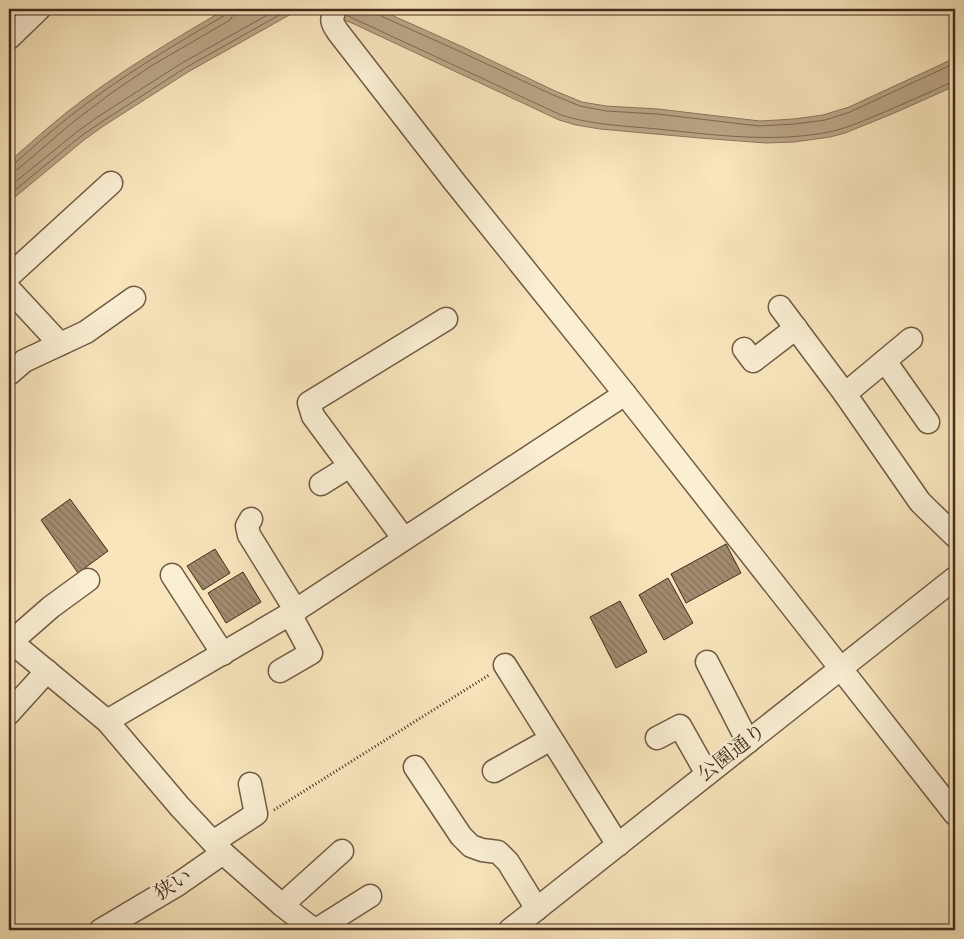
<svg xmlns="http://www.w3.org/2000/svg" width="964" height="939" viewBox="0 0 964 939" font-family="'Sorts Mill Goudy','Noto Serif JP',serif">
<defs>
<pattern id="building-back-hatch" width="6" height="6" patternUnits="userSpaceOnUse" patternTransform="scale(1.25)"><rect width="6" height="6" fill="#a18c6f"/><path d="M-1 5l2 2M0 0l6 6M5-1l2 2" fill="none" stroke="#85735a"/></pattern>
</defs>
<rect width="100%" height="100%" fill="#f8e5bc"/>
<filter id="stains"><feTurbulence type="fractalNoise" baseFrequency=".004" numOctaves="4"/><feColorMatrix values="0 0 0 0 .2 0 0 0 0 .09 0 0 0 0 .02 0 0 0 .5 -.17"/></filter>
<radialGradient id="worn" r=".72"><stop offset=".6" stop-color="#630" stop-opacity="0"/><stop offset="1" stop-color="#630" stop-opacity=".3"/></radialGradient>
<g fill="#baa686" stroke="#8a755c">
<path d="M226,9H300L188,72L105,125L84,140L9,202V162C28,145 47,128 67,112C117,73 171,41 226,9Z"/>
<path d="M316,9H378L463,47L553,90L582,102L606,106L658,109L760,121L794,119L823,115L849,107L955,58V86L892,114L845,133L830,137L794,142L766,143L700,138L600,129L576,125L559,120L354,24Z"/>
</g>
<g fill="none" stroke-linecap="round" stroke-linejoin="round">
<g stroke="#7e6851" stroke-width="1">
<path d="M377,9L378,13L381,16L461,52L551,94L580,106L606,111L657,114L759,126L795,124L825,120L850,112L955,63"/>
<path d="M346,15L561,115C592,125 626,126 658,129C714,135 773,143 829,132C844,129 860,122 875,116C901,105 926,94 952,82H955"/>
<path d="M9,165L14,164C32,148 50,132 69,117C118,78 171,47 225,15L228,13V9"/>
<path d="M9,171H13L18,169L73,122L110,94L151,66L230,20L233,15L234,9"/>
<path d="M9,187L78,131L99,116L182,63L278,9"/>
<path d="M9,195L81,136L103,121L185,68L290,9"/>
</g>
</g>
<g fill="url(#building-back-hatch)" stroke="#432b1c">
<path d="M70,499L108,551L78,573L41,520Z"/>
<path d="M726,544L741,573L686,603L671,574Z"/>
<path d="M215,549L230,573L203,590L187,566Z"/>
<path d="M243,572L261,602L226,623L208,593Z"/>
<path d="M668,578L693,623L664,640L639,595Z"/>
<path d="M620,601L647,652L616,668L590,617Z"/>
</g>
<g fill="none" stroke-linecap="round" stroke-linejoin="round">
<g stroke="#705a44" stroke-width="25">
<g id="minor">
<path d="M335,9C331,20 331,22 338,32L453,180L625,394L955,814"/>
<path d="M9,38L39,9"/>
<path d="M9,276L111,183"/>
<path d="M9,289L60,344"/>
<path d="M780,307L845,394L920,502L955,536"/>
<path d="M744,349L753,361L796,328"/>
<path d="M885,361L928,422"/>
<path d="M9,374L24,361L86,332L134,298"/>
<path d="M845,394L911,339"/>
<path d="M321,484L350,466"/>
<path d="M251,519L247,526L249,535L296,611"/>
<path d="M404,539L313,416L309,403L446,319"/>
<path d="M172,575L223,654"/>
<path d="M9,640L107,721L180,807L223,853L282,905L314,930"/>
<path d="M11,642L51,607L88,580"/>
<path d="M707,662L748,742"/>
<path d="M505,665L618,845"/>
<path d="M280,671L311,653L290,614"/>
<path d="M9,713L47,671"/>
<path d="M107,721L290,614L625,394"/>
<path d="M657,738L680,726L707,774"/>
<path d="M415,767L461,836L471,846L482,850L498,852L508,862L537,909"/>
<path d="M494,771L551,739"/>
<path d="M213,842L256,814L250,784"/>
<path d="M282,905L342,851"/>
<path d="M101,930L177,885L223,853"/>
<path d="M316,930L370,896"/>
<path d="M510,930L955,578"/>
</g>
</g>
<path stroke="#432b1c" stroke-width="3" stroke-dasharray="1 2.5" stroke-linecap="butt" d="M274,810L489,675"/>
<use href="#minor" stroke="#faeed3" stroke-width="22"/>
</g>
<g text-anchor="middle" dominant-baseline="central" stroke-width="4.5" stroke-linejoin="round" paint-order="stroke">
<g font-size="20" fill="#432b1c" stroke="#faeed3">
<text transform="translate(733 754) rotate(-38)">公園通り</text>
<text transform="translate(174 886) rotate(-32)">狭い</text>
</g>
</g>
<rect width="964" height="939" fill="none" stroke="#f8e5bc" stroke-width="30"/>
<rect x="10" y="10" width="944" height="919" fill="none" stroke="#432b1c" stroke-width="2.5"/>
<rect x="15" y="15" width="934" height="909" fill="none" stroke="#432b1c"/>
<rect width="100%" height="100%" filter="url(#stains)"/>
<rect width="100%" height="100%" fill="url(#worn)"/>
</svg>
